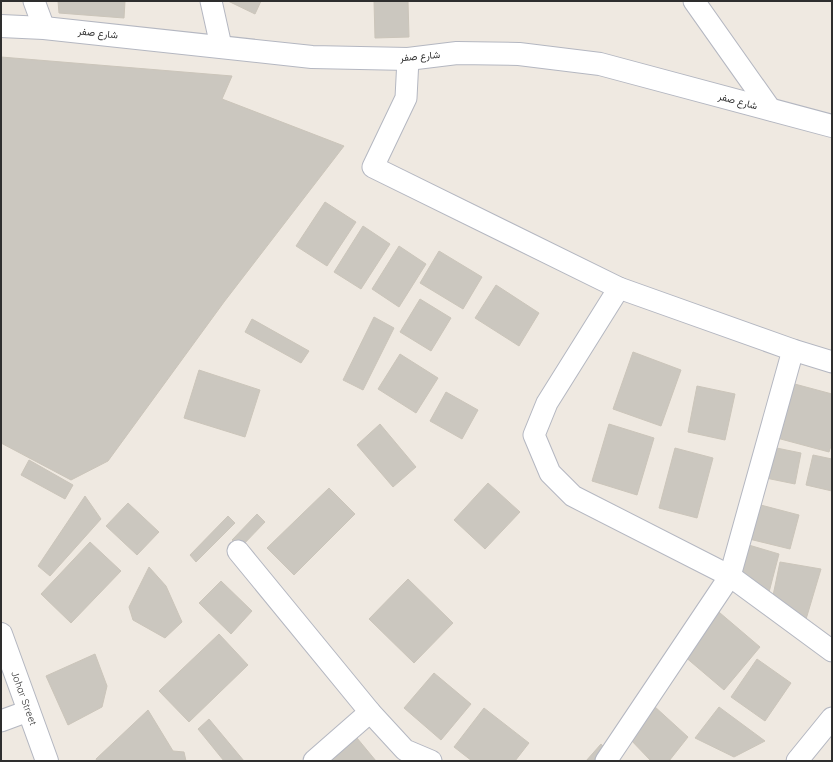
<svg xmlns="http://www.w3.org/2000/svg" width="833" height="762" viewBox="0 0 833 762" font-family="Quicksand,Vazirmatn,sans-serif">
<rect width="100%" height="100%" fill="#efe9e1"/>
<g fill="#cbc7bf" stroke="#cbc5ba">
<path d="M58,1H125L124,18L59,13Z"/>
<path d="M228,1H261L255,14Z"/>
<path d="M374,1H408L409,37L375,38Z"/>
<path d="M1,57L232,76L222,99L344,146L224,302L108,461L71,480L1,443Z"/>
<path d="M325,202L356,222L327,266L296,246Z"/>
<path d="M363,226L390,244L361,289L334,272Z"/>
<path d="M399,246L426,264L399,307L372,289Z"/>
<path d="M439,251L482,277L463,309L420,283Z"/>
<path d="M496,285L539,313L519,346L475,318Z"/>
<path d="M420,299L451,318L431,351L400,332Z"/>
<path d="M374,317L394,328L363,390L343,380Z"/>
<path d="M252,319L309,351L301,363L245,332Z"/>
<path d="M633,352L681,370L661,426L613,409Z"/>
<path d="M400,354L438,378L416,413L378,389Z"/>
<path d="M199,370L260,390L245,437L184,418Z"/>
<path d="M776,379L832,394V443L829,452L762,434Z"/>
<path d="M697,386L735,394L725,440L688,432Z"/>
<path d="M446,392L478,410L462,439L430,421Z"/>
<path d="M380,424L416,467L393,487L357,445Z"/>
<path d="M609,424L654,438L637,495L592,481Z"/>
<path d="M757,444L801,453L795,484L751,475Z"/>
<path d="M675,448L713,458L697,518L659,508Z"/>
<path d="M813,455L832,459V491L806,485Z"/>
<path d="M29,460L73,485L65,499L21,475Z"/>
<path d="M488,483L520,512L485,549L454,520Z"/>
<path d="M329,488L355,514L294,575L267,548Z"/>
<path d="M85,496L101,519L50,576L38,566Z"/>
<path d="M128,503L159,532L137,555L106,526Z"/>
<path d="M753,503L799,515L790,549L745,538Z"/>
<path d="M257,514L265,522L240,548L232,540Z"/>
<path d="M228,516L235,523L196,562L190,555Z"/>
<path d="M90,542L121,571L71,623L41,594Z"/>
<path d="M742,543L779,554L768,596L734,576Z"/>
<path d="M780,562L821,569L804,626L770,610Z"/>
<path d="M149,567L166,586L182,622L165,638L133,620L129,607Z"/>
<path d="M408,579L453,623L414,663L369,619Z"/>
<path d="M221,581L252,611L231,634L199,603Z"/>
<path d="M713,607L760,647L724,690L677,650Z"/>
<path d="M219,634L248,665L189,722L159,691Z"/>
<path d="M95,654L107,686L102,707L68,725L46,676Z"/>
<path d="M757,659L791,683L765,721L731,697Z"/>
<path d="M434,673L471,704L441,740L404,708Z"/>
<path d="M654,706L688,737L669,761H651L629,738Z"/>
<path d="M719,707L765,741L734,757L695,738Z"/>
<path d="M484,708L529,743L515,761H472L454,747Z"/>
<path d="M148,710L173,751L184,752L186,761H97L96,759Z"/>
<path d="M209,719L244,761H224L198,729Z"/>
<path d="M352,732L376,761H316Z"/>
<path d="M601,744L618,761H586Z"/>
</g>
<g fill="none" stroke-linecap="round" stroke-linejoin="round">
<g stroke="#b4b7c1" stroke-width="23">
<g id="street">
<path d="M34,1L44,28"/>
<path d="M211,1L221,46"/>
<path d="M694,1L771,110"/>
<path d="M408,59L406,98L373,167L619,288L793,350L832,362"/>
<path d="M619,288L547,403L534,435L550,473L573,496L730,576L832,651"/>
<path d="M238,551L370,712L405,750L431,761"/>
<path d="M1,721L28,711"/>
<path d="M314,761L370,712"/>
<path d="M606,761L730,576L793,350"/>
<path d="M797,761L832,718"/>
</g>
</g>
<g stroke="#b4b7c1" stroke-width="24">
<g id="secondary">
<path d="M1,26L44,28L312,57L408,59L457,53L519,54L600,64L832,126"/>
<path d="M1,634L47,761"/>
</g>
</g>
<use href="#street" stroke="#fff" stroke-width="21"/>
<use href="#secondary" stroke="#fff" stroke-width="22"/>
</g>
<g text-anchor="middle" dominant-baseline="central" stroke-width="3.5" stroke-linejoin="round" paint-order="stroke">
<g font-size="10" fill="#2e2e2e" stroke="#fff">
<text transform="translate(98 33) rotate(6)">شارع صفر</text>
<text transform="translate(420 56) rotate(-5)">شارع صفر</text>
<text transform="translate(738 101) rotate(15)">شارع صفر</text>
<text transform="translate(24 698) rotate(70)">Johar Street</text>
</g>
</g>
<rect width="833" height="762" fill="none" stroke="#2e2e2e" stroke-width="4"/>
</svg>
